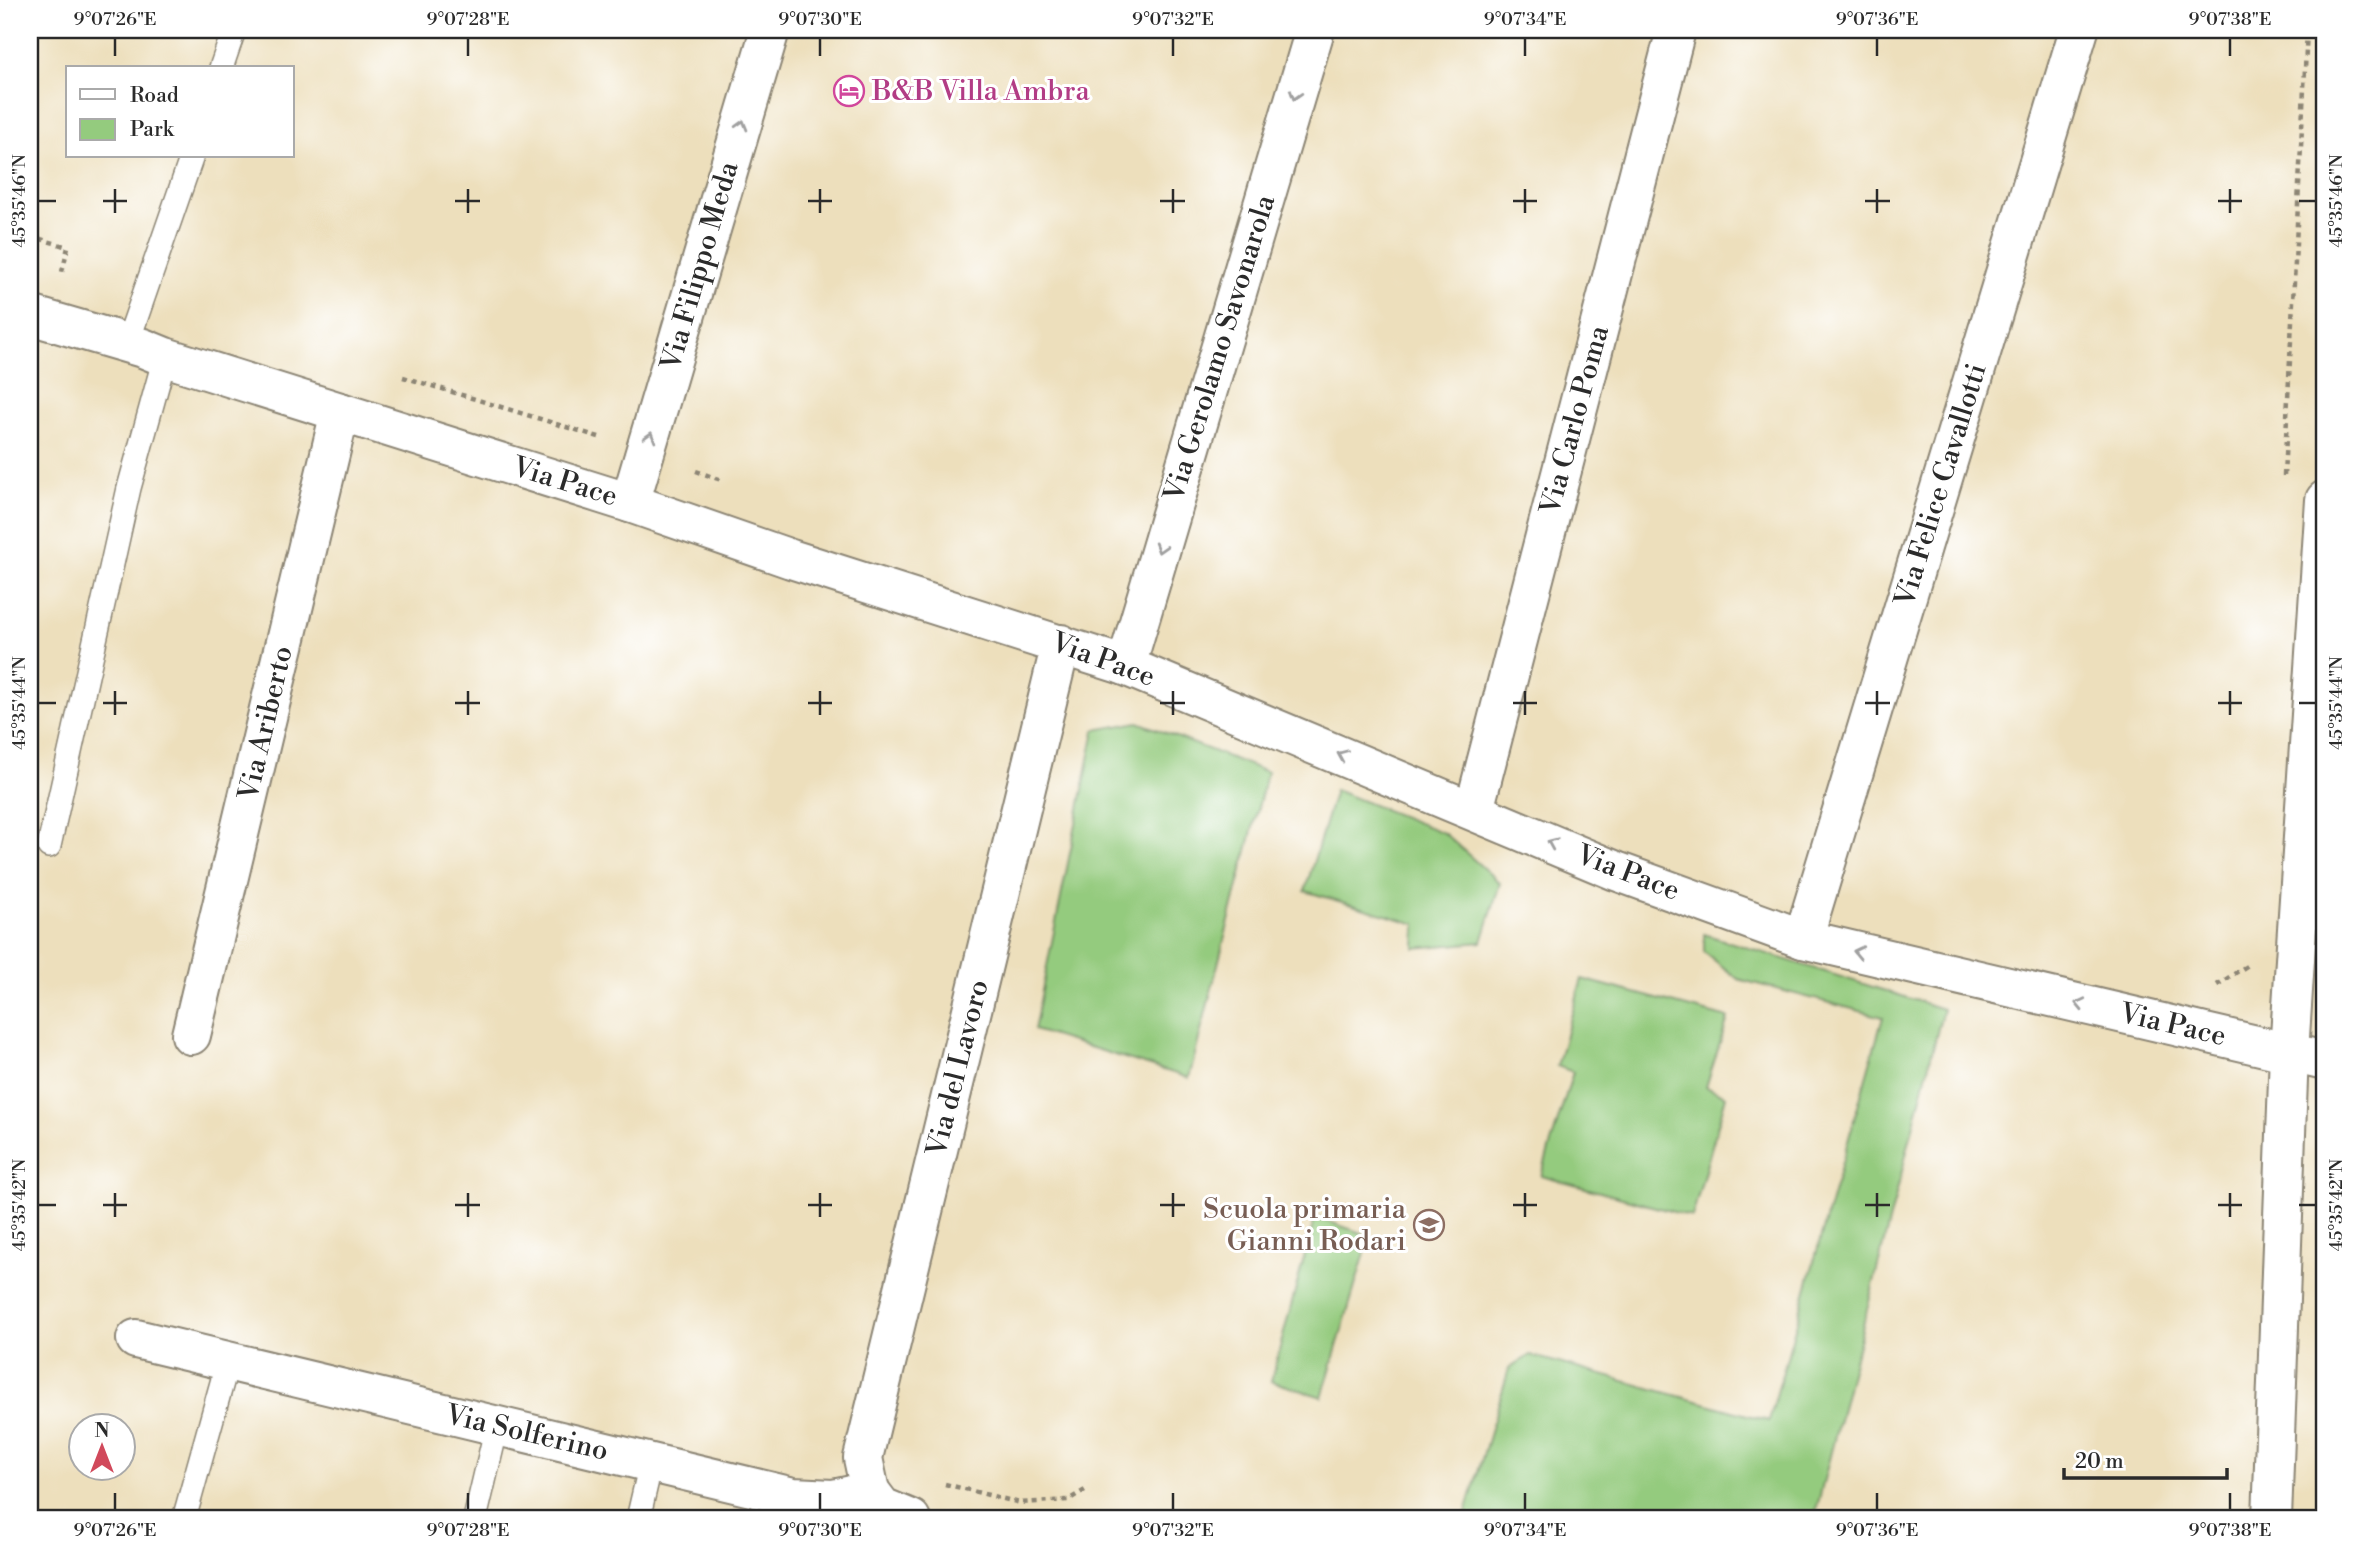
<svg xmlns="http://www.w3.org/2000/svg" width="2355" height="1549" viewBox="0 0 2355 1549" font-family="'Libre Bodoni',serif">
<rect width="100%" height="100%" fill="#fff"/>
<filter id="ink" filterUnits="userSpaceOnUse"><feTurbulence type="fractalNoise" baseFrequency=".0143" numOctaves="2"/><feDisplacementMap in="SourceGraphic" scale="14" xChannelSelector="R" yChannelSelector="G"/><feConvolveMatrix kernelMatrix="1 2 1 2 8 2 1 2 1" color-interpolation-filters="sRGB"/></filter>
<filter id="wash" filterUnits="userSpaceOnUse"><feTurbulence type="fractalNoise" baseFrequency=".00686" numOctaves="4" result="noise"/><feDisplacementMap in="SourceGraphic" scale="28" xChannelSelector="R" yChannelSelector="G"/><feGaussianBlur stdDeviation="1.57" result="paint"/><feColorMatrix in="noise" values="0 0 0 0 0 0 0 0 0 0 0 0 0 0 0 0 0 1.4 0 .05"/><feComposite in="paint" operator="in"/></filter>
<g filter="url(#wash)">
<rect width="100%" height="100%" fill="#eddfbc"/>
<g fill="#94cb7e" stroke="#607b54" stroke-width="2">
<path d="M1138,722L1267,772L1189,1078L1034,1030L1095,730Z"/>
<path d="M1335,790L1444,833L1500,883L1482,942L1415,948L1416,924L1305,891Z"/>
<path d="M1704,934L1943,1009L1815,1515L1827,1519H1464L1509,1369L1530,1355L1769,1421L1883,1017L1738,979L1704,952Z"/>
<path d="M1582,979L1728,1018L1706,1087L1726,1096L1692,1217L1541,1176L1573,1072L1557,1066Z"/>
<path d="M1315,1217L1370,1236L1322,1397L1271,1381Z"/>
</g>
</g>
<g filter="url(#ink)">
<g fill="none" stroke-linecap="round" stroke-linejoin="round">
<g stroke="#8c8574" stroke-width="26">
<g id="lane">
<path d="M221,68L234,30"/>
<path d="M127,344L192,156"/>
<path d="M49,846L129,488L165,357"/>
<path d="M184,1519L228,1361"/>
<path d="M475,1519L497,1426"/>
<path d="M638,1519L651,1463"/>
</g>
</g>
<g stroke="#8c8574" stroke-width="42">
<g id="street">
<path d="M30,315L143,348L165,357L630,503L791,559L1123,665L1616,871L1803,939L2325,1061"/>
<path d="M630,503L770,30"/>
<path d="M1123,665L1131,649L1315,30"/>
<path d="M1474,810L1676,30"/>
<path d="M1803,939L2079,30"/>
<path d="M191,1035L340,412"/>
<path d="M136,1339L793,1497L833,1499L870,1491L882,1507L911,1519"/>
<path d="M870,1491L863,1458L1061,644"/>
<path d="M2272,1519L2289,1052L2325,500"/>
</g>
</g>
<g stroke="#8c8574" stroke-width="4.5" stroke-dasharray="5 5" stroke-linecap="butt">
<path d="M30,236L68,247L61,276"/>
<path d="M403,377L599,437"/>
<path d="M696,471L721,480"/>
<path d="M2284,476L2307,30"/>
<path d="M2217,985L2248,965"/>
<path d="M945,1484L1020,1503L1068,1500L1085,1490"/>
<path d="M1146,1516L1160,1519"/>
</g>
<use href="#lane" stroke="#fff" stroke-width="23"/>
<use href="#street" stroke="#fff" stroke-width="38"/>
</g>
<defs><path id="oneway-chevron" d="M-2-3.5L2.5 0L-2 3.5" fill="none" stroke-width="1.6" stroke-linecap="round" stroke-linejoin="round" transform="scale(1.75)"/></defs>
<g stroke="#a0a0a0">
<use href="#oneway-chevron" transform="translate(1295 95) rotate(107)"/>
<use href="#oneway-chevron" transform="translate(742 125) rotate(-74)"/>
<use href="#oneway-chevron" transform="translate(650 437) rotate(-74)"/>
<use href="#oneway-chevron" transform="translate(1160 548) rotate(107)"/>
<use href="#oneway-chevron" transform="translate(1342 755) rotate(-157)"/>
<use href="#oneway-chevron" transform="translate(1552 843) rotate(-157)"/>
<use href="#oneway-chevron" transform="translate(1858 952) rotate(-167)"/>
<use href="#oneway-chevron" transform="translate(2080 1004) rotate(-167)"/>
</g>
</g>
<path fill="none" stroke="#2b2b2b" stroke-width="2.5" d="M115,38V56M468,38V56M820,38V56M1173,38V56M1525,38V56M1877,38V56M2230,38V56M115,189V213M468,189V213M820,189V213M1173,189V213M1525,189V213M1877,189V213M2230,189V213M38,201H56M103,201H127M455,201H480M808,201H832M1160,201H1185M1513,201H1537M1865,201H1890M2218,201H2242M2299,201H2316M115,691V715M468,691V715M820,691V715M1173,691V715M1525,691V715M1877,691V715M2230,691V715M38,703H56M103,703H127M455,703H480M808,703H832M1160,703H1185M1513,703H1537M1865,703H1890M2218,703H2242M2299,703H2316M115,1193V1217M468,1193V1217M820,1193V1217M1173,1193V1217M1525,1193V1217M1877,1193V1217M2230,1193V1217M38,1205H56M103,1205H127M455,1205H480M808,1205H832M1160,1205H1185M1513,1205H1537M1865,1205H1890M2218,1205H2242M2299,1205H2316M115,1493V1510M468,1493V1510M820,1493V1510M1173,1493V1510M1525,1493V1510M1877,1493V1510M2230,1493V1510"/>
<defs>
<g id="hotel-ring" transform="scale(1.575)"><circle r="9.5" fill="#fff" stroke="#d1479c" stroke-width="1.5"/><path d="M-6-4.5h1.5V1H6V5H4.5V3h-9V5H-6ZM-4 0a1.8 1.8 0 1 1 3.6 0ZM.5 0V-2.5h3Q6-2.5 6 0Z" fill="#d1479c"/></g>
<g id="school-ring" transform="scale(1.575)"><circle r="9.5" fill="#fff" stroke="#8d6e63" stroke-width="1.5"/><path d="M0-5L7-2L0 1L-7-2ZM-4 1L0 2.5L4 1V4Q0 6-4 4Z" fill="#8d6e63"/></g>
</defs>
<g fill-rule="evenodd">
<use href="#hotel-ring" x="849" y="91"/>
<use href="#school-ring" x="1429" y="1225"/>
</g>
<g text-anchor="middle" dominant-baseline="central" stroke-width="6" stroke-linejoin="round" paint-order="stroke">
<g font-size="28" fill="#b23c85" stroke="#fff" text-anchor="start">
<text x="872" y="91">B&amp;B Villa Ambra</text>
</g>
<g font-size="28" fill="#2b2b2b" stroke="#fff">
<text transform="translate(700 266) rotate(-74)">Via Filippo Meda</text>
<text transform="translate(1220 348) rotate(-73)">Via Gerolamo Savonarola</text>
<text transform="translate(1575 420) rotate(-75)">Via Carlo Poma</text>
<text transform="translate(565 482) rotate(17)">Via Pace</text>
<text transform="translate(1941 485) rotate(-73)">Via Felice Cavallotti</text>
<text transform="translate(1103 660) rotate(20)">Via Pace</text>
<text transform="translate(266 723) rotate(-77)">Via Ariberto</text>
<text transform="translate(1628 873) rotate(21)">Via Pace</text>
<text transform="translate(2173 1025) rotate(13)">Via Pace</text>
<text transform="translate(958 1068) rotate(-76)">Via del Lavoro</text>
<text transform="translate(527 1433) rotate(13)">Via Solferino</text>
</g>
<g font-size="28" fill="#785e54" stroke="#fff" text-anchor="end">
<text x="1406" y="1209">Scuola primaria<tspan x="1406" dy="32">Gianni Rodari</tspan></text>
</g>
</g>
<rect width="2355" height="1549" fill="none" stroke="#fff" stroke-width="77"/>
<rect x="66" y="66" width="228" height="91" fill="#ffffff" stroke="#aaaaaa" stroke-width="2"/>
<rect x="80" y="89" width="35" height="10" fill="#ffffff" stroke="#aaaaaa" stroke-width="2"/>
<text x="130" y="102" font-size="21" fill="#2b2b2b">Road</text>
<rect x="80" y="119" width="35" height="21" fill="#94cb7e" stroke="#aaaaaa" stroke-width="2"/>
<text x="130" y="136" font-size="21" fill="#2b2b2b">Park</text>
<g transform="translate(102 1447)"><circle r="33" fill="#ffffff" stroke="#aaaaaa" stroke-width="2"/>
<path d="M0-5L12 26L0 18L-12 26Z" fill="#d1495b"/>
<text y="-10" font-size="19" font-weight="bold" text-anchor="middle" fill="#2b2b2b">N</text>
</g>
<path d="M2064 1468v10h163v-10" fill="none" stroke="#2b2b2b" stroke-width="3.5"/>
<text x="2075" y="1468" font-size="21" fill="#2b2b2b" stroke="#ffffff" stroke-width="5" paint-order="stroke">20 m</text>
<rect x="38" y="38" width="2278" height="1472" fill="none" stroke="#2b2b2b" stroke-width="2.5"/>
<g font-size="18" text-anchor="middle" fill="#2b2b2b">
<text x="115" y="25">9°07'26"E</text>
<text x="468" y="25">9°07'28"E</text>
<text x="820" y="25">9°07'30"E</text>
<text x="1173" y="25">9°07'32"E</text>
<text x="1525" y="25">9°07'34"E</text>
<text x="1877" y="25">9°07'36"E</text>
<text x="2230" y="25">9°07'38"E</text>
<text transform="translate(19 201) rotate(-90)" y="6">45°35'46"N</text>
<text transform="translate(2336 201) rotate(-90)" y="6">45°35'46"N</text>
<text transform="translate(19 703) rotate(-90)" y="6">45°35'44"N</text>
<text transform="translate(2336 703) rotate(-90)" y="6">45°35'44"N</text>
<text transform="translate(19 1205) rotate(-90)" y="6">45°35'42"N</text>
<text transform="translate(2336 1205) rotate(-90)" y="6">45°35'42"N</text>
<text x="115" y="1536">9°07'26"E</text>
<text x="468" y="1536">9°07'28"E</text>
<text x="820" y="1536">9°07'30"E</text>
<text x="1173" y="1536">9°07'32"E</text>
<text x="1525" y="1536">9°07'34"E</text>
<text x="1877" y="1536">9°07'36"E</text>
<text x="2230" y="1536">9°07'38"E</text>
</g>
</svg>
